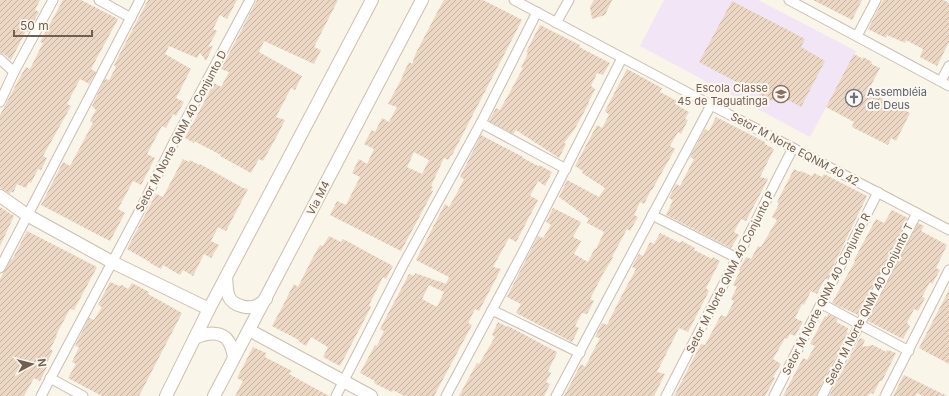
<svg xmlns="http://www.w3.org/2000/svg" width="949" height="396" viewBox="0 0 949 396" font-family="Inter,sans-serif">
<defs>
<pattern id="building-hatch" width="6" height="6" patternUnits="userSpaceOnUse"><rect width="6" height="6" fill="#ecd7c4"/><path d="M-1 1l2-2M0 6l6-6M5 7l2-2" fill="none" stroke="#c4b2a2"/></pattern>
</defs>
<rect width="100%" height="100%" fill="#faf5e9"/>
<path fill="#f1e5f6" d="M664,0H758L856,51L810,137L640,46Z"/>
<g fill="url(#building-hatch)" fill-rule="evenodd">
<path d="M0,0H40L35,10L39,12L28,32L26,31L11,60L4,54L0,53Z"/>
<path d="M63,0H81L118,19L91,69L96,72L89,84L80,79L70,98L67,104L71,106L43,156L47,158L41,170L38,169L31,183L29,182L26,188L17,184L13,193L11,191L10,194L4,190L0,188V115L19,79L26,67L30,69L43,43L40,42Z"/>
<path d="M148,0H237L227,19L220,15L213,29L217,31L208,47L213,46L206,61L200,53L197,58L169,46L165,54L191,69L176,98L184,102L176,116L173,114L166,128L162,126L147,154L155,158L141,185L133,181L118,209L125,213L110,241L41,205L63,162L70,166L93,123L90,121L96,110L92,106L105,79L109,80L116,67L114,65Z"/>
<path d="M257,0H338L314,47L321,50L314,64L264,41L259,52L302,76L295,90L291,88L276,117L285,120L278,134L263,161L259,159L251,173L220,156L221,155L194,141V143L185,138L192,124V125L214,83L221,87L229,72L221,69Z"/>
<path d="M444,0H483L522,20L452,155H451L448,160L444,158L431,186L433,187L431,190L433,191L430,197L401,251L330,215L337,201L346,205L360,177L352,173L359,159L367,164L374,149L364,144L372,130L375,132L382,118L389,122L397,107L388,104L403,76H402L409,62L412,64L416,53L440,7ZM414,152L429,160L422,174L407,167Z"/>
<path d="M594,0H612L605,15L592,19L590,7Z"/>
<path d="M813,0H862L852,20Z"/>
<path d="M883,0H944L949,3V42L937,66L920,57L923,49L906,40L905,43L887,35L886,38L868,29Z"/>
<path d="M732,1L805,39L801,47L825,61L801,107L776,94L772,101L699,62Z"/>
<path d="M540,25L580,45L579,47L610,63L603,75L597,73L591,86L595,89L588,103H589L574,130L564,143L566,144L559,158L516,130L513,134L489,121L496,108L500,110L523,68H521L528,53L526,52Z"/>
<path d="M854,54L863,59V57L872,62L871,64L880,68L868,91L910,113L896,141L891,138L888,145L852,127L854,122L826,107Z"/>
<path d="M627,69L662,88L660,92L677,101L675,104L689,112L685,119L688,120L681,134L678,132L670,146L675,149L652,190H651L644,204L640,202L634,215L638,217L630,231L627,229L612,257H613L605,271V270L590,299L594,301L587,314L582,313L575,326L579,328L572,342L516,313L521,304L507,297L538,236L543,238L551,225L546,222L553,208L581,222L573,237L581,241L574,254L588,262L595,248L596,249L604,232L587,223L589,219L559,197L567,180L599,197L605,188L582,173L583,171L575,166L597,125L602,128L609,115L605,111Z"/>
<path d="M716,117L765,142V144L774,149L760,177L768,179L746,221L741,219L734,232L739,235L731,248L666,215L673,200L669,198L676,184L680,186L694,159L690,157L705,129L709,131Z"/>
<path d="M481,135L523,157V158L538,166L539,165L552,172L545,186L538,181L530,196L538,200L516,242L509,238L499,256L493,267L501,269L479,311L475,309L468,323L472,325L434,396H404L393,390L392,392L374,383L375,381L360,373L375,345L377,346L384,331L380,329L409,274L414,276L415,273L446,284L449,277L416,260L445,204L449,207L457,193L464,179L460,177ZM429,285L444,292L437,307L422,299Z"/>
<path d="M183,159L189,162L190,160L199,165L200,164L243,188L248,189L226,231L218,227L211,241L219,245L211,258L204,254L193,276L183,270L180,275L163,265L161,269L150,263V262L127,249L156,194L163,197Z"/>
<path d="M794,169L800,172L801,171L812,176L814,173L822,177L824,174L867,196L827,279H825L817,294L811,291L804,305L802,304L795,318L803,322L795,336L790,334L787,339L785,338L773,359L781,364L773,377L775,378L765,396H674L701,344L705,345L721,315L726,317L734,301L731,299L737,287L733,285L740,271L739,270L746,257L751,259L758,246L761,247L777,220L772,217L779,204L777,202Z"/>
<path d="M0,207L14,216L0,246Z"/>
<path d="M892,210L908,218L858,315L832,303L855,261L854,260L876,219L884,223Z"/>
<path d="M918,223L924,226L921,231L947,245L936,268L940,270L932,284L930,282L922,297L925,298L918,311L914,309L907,323L910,326L903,339L868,321Z"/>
<path d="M27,231L97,267L74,310L70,309L56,335L57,336L50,349L53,351L45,366L47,367L40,381L34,378L24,396H0V279L11,259L12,260Z"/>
<path d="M660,233L680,243L682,241L695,248L694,250L712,259L713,257L720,261L706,288L709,291L688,332L679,328L657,372L665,374L654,396H564L581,364L585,367L600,338L595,337L602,323L607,325L621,297L636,269L632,267L639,254L643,256L650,242L654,244Z"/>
<path d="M329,236L341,242L343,239L393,266L386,279L383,277L369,305L371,307L340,366L323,357L328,347L311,337L306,346L298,341L299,340L272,326L287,298V297L294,284L298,287L312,259L320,245L323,246Z"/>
<path d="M110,282L119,286L122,285L128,289L132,283L149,292L148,294L182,313L139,396H102L68,378L76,364L72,362L79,347L75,346L89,318L94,320L102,307L98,305Z"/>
<path d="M949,290V364L919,348Z"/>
<path d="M828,314L838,319L836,322L848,328L847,332L848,333L817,393L816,396H783L803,358L807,360L815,346L810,344L825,316L827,317Z"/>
<path d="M498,322L507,327L508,326L557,352L556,355L548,371L551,373L546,382L550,384L544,396H459L477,363L479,364L495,337L492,335Z"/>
<path d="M860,338L865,340L862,347L873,345L886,352L887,350L896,353L882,381H880L873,394L870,393L868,396H829Z"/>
<path d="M253,347L266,353L265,357L292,371L289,374L329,396H235L243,381L237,378Z"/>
<path d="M904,375L947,396H923L917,393L916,396H893Z"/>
</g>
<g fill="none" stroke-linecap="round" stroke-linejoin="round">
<g stroke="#cbbdb0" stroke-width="11">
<g id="street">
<path d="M99,0L131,18"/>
<path d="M514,0L711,105L949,230"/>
<path d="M789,0L949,86"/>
<path d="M556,23L569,0"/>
<path d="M857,36L876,0"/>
<path d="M0,59L14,72"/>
<path d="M941,81L949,66"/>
<path d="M0,102L14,72L53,0"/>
<path d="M481,123L566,169"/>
<path d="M652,215L737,258"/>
<path d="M0,268L140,0"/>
<path d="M822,304L909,351"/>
<path d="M492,310L580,353"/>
<path d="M50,378L83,396"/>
<path d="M41,396L141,208L175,140L250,0"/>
<path d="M336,396L403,265L481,123L537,12"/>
<path d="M446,396L522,254L622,58"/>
<path d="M556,396L711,105"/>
<path d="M666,396L737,258L793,148"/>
<path d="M774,396L878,192"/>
<path d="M822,396L860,324L917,213"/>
<path d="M885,396L949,270"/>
</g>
</g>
<g stroke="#cdbeae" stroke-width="14">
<g id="secondary">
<path d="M0,196L27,215L112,262L209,309"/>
<path d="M226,277C227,284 226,291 229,297C233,306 250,310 258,305C261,304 263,301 266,299"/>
<path d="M249,330L371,396"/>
<path d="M195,338C206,333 222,330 229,342C232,347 233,352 234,357"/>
<path d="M166,396L209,309L372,0"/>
<path d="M214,396L422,0"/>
</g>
</g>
<use href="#street" stroke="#fff" stroke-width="9"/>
<use href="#secondary" stroke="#fff" stroke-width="12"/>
</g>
<defs>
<g id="school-ring" transform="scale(0.9)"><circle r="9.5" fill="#fdf8ef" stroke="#8d6e63" stroke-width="1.5"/><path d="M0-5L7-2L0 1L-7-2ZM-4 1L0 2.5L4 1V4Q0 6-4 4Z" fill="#8d6e63"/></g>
<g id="church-ring" transform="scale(0.9)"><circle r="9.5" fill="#fdf8ef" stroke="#6b7280" stroke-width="1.5"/><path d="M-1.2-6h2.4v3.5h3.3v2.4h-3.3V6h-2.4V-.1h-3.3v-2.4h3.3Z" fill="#6b7280"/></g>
</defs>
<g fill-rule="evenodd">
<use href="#school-ring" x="781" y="94"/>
<use href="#church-ring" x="854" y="98"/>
</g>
<g text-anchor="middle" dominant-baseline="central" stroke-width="4" stroke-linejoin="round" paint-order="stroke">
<g font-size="11" fill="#785e54" stroke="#fdf8ef" text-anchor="end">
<text x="768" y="88">Escola Classe<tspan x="768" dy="13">45 de Taguatinga</tspan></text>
</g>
<g font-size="11" fill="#5b616d" stroke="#fdf8ef" text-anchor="start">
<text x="867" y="92">Assembléia<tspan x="867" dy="13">de Deus</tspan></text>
</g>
<g font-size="11" fill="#715e50" stroke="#fdf8ef">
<text transform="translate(181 131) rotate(-62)">Setor M Norte QNM 40 Conjunto D</text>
<text transform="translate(795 149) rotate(28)">Setor M Norte EQNM 40 42</text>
<text transform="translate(318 198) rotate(-63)">Via M4</text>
<text transform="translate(730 272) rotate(-63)">Setor M Norte QNM 40 Conjunto P</text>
<text transform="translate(826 294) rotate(-63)">Setor M Norte QNM 40 Conjunto R</text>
<text transform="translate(869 304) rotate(-63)">Setor M Norte QNM 40 Conjunto T</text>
</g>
</g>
<g transform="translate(32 364) rotate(83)" stroke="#fdf8ef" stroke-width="3" paint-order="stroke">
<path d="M0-3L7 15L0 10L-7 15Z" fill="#715e50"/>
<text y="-6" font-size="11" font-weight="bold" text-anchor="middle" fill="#715e50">N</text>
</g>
<path d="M14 30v6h78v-6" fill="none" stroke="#715e50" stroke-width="2"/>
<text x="20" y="30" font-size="12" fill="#715e50" stroke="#fdf8ef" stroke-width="3" paint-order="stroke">50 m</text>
</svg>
